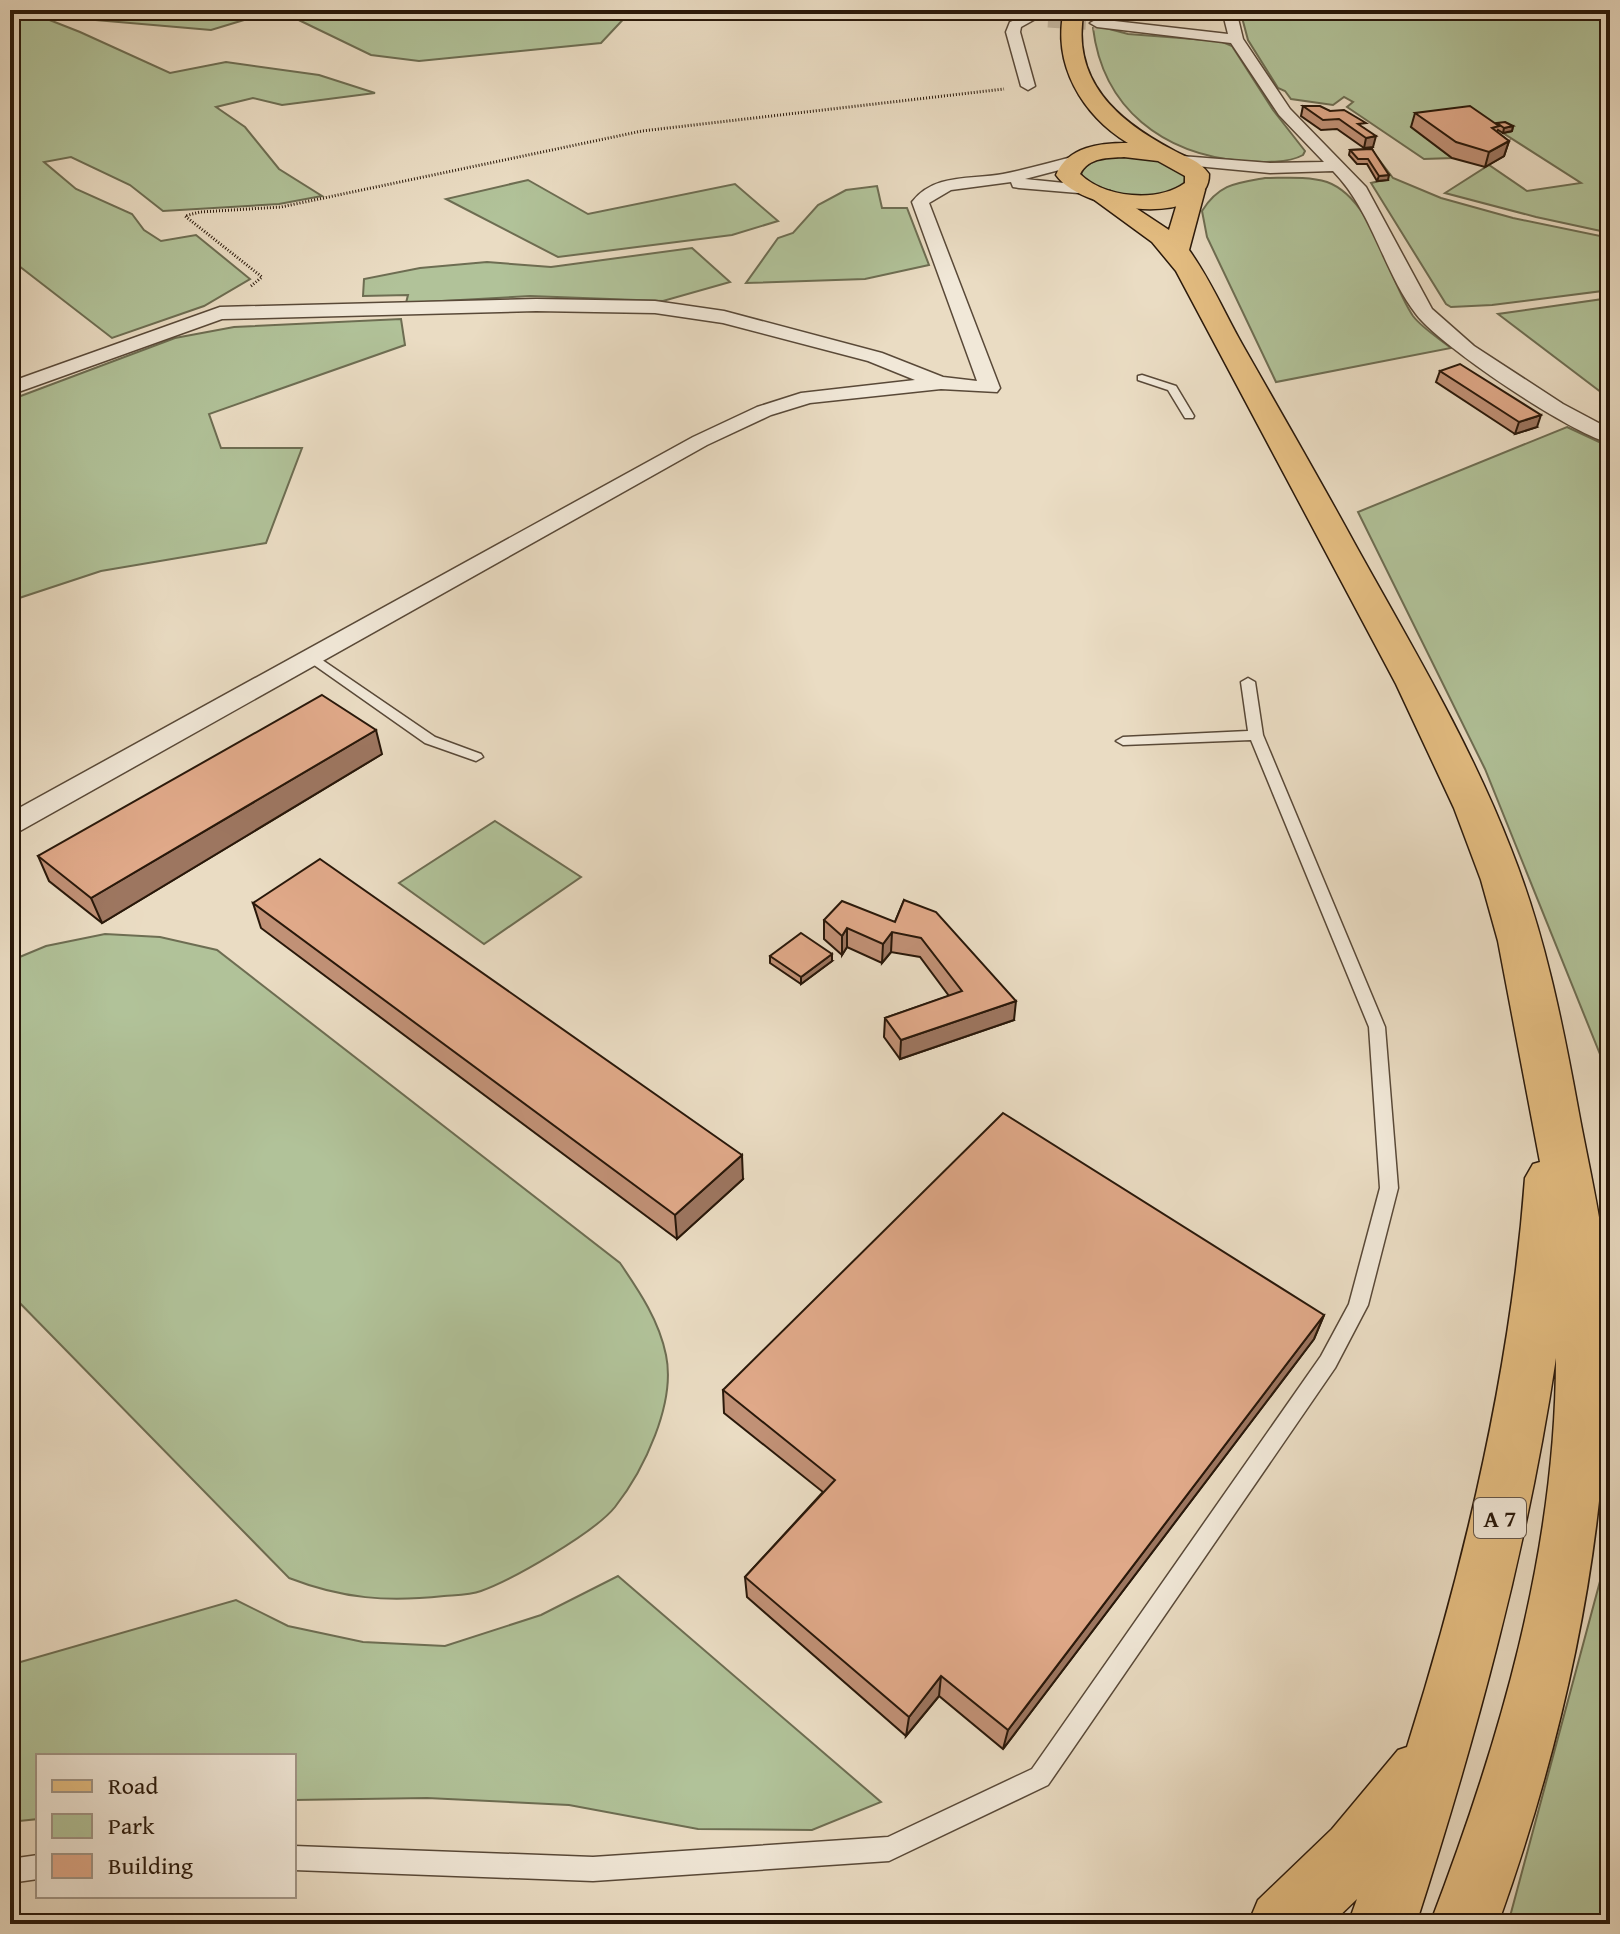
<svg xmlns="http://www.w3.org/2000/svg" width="1620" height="1934" viewBox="0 0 1620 1934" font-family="'Gentium Book Plus',serif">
<rect width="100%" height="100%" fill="#eadcc3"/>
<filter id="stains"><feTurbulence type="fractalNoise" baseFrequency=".0025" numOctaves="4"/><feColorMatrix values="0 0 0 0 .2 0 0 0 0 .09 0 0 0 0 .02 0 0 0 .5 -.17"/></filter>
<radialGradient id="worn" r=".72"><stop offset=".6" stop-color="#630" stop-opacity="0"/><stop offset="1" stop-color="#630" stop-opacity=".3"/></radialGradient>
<g fill="#b1c299" stroke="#6d6d52" stroke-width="2">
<path d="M10,10L47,19L80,32L170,73L226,62L319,75L375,93L282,105L253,98L216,107L245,127L279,169L322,196L279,204L163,211L130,185L71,157L44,162L76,189L132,214L144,230L161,241L196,235L250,279L204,306L112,338L10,259Z"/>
<path d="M56,10H277L211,30L84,19Z"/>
<path d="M278,10H632L601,43L419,61L371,55Z"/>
<path d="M1240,10H1416L1426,18L1610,10V233L1536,217L1445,193L1489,165L1527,191L1581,183L1503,133L1510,132L1504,127H1412L1452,158L1424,159L1347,107L1353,102L1344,97L1333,105L1291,99L1285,91L1278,88L1248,40Z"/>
<path d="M1098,26L1128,34L1220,41L1232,46L1273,110L1305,151L1303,155C1287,164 1260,162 1242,161C1163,154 1103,109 1093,28Z"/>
<path d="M1125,156C1145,158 1174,158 1185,177L1184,184C1156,206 1110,196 1083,178L1081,172C1091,157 1109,157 1125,156Z"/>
<path d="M1377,157L1393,178L1441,198L1513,218L1610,238V290L1492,305L1451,307L1446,304L1371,183L1388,179Z"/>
<path d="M1265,178C1285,178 1308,176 1327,182C1374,199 1387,278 1413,316C1422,328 1440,339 1451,348L1276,382L1207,237L1202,211C1219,184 1236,183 1265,178Z"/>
<path d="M528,180L588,214L735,184L778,221L732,235L558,257L446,199Z"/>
<path d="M877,186L882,208H907L929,265L865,279L746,283L778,238L793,233L818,205L846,190Z"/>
<path d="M692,248L730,282L663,301L530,296L406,303L408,295L363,296L364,279L420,268L487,262L551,267Z"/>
<path d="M1610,298V399L1498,314Z"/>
<path d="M401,319L405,345L209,414L221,448H302L266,543L101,571L10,601V400L175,338L234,327Z"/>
<path d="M1567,427L1610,447V1079L1485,769L1358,512Z"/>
<path d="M495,821L581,877L484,944L399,883Z"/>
<path d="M105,934L160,937L217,950L620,1263C639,1291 659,1320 666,1355C676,1403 644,1470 615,1507C594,1533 512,1580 481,1591C470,1595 456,1595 444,1596C387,1602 343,1599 289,1578L10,1293V961L46,946Z"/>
<path d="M1610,1544V1924H1508Z"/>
<path d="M618,1576L881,1802L812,1830L698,1829L569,1805L427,1798L294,1800V1756H38V1819L10,1822V1665L236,1600L288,1626L363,1642L445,1646L541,1615Z"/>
</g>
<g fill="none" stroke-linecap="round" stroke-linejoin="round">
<path stroke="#c3b59e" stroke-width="15" stroke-dasharray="15 8" stroke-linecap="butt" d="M1048,20L1097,23"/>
<g stroke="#594938" stroke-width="3">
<g id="lane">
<path d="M1142,375L1176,386L1194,416L1193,418H1185L1168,390L1138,380V376Z"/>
<path d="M312,653L435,737L481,754L483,757L476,761L425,743L307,660V654Z"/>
<path d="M1248,678L1255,682L1263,735L1385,1027L1398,1188L1368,1305L1335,1368L1048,1785L889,1861L593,1881L294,1870V1846L593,1857L888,1837L1032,1769L1321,1356L1349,1304L1380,1188L1369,1027L1251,740L1123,745L1116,741L1123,737L1248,731L1241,682Z"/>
<path d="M38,1855V1879L10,1883V1859Z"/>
</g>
</g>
<g stroke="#594938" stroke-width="3">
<g id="street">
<path d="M1222,10H1236L1243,39L1290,109L1366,187L1432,309L1474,346L1563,404L1610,429V443C1571,434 1440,346 1416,314C1383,271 1373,212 1333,171L1270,173L1175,164V158L1181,156L1270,163L1324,162L1279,115L1231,43L1097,27L1090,23L1097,19L1228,34Z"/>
<path d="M1032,13L1039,17L1021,27L1020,32L1035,86L1028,90L1021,86L1006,32L1010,22Z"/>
<path d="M1076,156L1082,158V164L1025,179L1084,185L1092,190L1090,194L1019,188L1013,187L1011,182L951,190L929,203L1000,388L997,392L941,389L810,403L771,415L707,445L20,831L10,834V813L693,437L757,407L801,393L915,380L868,361L723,323L655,313L536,311L222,319L10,395V382L220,307L536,299L655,301L724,311L882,353L943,377L977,381L912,202C934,173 971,180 1003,174C1028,169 1052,162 1076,156Z"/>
</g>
</g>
<g stroke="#29180a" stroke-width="3">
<path id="primary" d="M1064,10H1084C1070,81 1118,121 1173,150C1187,158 1199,160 1209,174C1210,227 1083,214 1056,175C1068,146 1100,143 1128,143C1082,115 1052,64 1064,10ZM1124,157L1158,161L1185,176V183C1157,203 1105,198 1080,174C1089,157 1108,158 1124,157Z"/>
</g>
<g stroke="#29180a" stroke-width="3">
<path id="highway" d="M1193,183L1202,185L1205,190L1189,250C1210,279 1224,312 1242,344C1280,411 1319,478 1356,546C1411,645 1470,743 1511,849C1544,932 1562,1020 1578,1108C1587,1158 1599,1207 1605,1258C1620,1484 1574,1712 1498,1924H1430C1499,1744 1556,1552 1556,1358C1527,1551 1476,1738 1416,1924H1348L1357,1899L1331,1924H1248L1258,1900L1332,1829L1398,1750L1407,1747C1465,1563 1511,1370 1525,1178L1533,1164L1540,1162L1498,941L1481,880L1454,808L1396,684L1176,271L1152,242L1089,196L1092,191H1110L1169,230L1181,190L1184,185Z"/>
</g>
<path stroke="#29180a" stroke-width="3" stroke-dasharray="1 2" stroke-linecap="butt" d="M251,286L262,277L185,216L200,212L281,207L642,131L1004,89"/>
<use href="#lane" fill="#f1e8d8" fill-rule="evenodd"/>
<use href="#street" fill="#f1e8d8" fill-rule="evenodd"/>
<use href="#primary" fill="#e5be82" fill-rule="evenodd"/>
<use href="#highway" fill="#e5be82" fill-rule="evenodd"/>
</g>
<g fill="#c19176" stroke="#29180a" stroke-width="2">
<path d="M1416,10H1450L1452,11L1451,16L1426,18Z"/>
<path d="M1303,106L1330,111L1365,129L1373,147L1364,148L1337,129L1321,130L1301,116Z"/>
<path d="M1415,113L1513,126L1512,131L1503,133L1498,130L1497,132L1509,141L1504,156L1485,167L1452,158L1411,127Z"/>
<path d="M1372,149L1388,180L1377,181L1367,164H1357L1349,155L1350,150Z"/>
<path d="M1440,371L1537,427L1515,434L1436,382Z"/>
<path d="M382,754L102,923L49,881L38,856Z"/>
<path d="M904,900L1014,1020L900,1059L884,1037L885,1018L949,996L920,957L891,952L882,963L847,947L842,955L824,939V920L895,922Z"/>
<path d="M253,903L743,1179L677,1239L261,928Z"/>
<path d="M770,956L832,961L801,984L770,963Z"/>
<path d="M1324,1315L1314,1339L1003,1749L939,1696L906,1736L747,1597L745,1577L823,1492L724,1413L723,1390Z"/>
</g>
<g fill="#9d7660" stroke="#29180a" stroke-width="2">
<path d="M1513,126L1512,131L1503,133L1504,128Z"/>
<path d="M1376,136L1373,147L1364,148L1366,138Z"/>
<path d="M1509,141L1504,156L1485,167L1489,152Z"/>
<path d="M1389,175L1388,180L1377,181L1379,176Z"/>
<path d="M1541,415L1537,427L1515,434L1519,422Z"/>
<path d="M376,730L382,754L102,923L91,898Z"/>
<path d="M847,928V947L842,955V936Z"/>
<path d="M892,932L891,952L882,963L883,944Z"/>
<path d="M832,954V961L801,984V977Z"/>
<path d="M1016,1001L1014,1020L900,1059L901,1040Z"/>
<path d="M742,1155L743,1179L677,1239L675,1215Z"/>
<path d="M1324,1315L1314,1339L1003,1749L1008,1730Z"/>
<path d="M941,1676L939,1696L906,1736L909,1717Z"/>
</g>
<g fill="#e0a989" stroke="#29180a" stroke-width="2">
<path d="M1423,10H1450L1452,11L1427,13Z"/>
<path d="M1303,106H1320L1330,111L1344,110L1366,123L1358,124L1376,136L1366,138L1339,119L1323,120Z"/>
<path d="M1470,106L1499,126L1492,128L1509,141L1489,152L1456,142L1415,113Z"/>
<path d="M1505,122L1513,126L1504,128L1497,123Z"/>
<path d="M1372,149L1389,175L1379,176L1368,159H1358L1350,150Z"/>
<path d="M1460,364L1541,415L1519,422L1440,371Z"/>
<path d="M322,695L376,730L91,898L38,856Z"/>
<path d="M320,859L742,1155L675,1215L253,903Z"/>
<path d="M904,900L936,912L1016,1001L901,1040L885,1018L962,991L921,938L892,932L883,944L847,928L842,936L824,920L842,901L895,922Z"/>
<path d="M801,933L832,954L801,977L770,956Z"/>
<path d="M1003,1113L1324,1315L1008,1730L941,1676L909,1717L745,1577L835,1480L723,1390Z"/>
</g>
<g text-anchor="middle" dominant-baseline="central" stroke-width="8" stroke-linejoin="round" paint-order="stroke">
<rect fill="#f1e8d8" stroke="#655648" stroke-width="2" x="1474" y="1498" width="52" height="40" rx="6"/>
<g font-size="24" font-weight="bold" fill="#29180a">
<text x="1500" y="1518">A 7</text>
</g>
</g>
<rect width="1620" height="1934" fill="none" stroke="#eadcc3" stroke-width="40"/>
<rect x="12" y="12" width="1596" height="1910" fill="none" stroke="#29180a" stroke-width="4"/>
<rect x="20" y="20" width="1580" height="1894" fill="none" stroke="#29180a" stroke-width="2"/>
<rect x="36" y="1754" width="260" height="144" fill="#f1e8d8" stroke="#a19586" stroke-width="2"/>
<rect x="52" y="1780" width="40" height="12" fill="#e5be82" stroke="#a19586" stroke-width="2"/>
<text x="108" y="1794" font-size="24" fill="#29180a">Road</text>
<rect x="52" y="1814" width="40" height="24" fill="#b1c299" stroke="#a19586" stroke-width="2"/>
<text x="108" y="1834" font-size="24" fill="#29180a">Park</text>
<rect x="52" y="1854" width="40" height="24" fill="#e0a989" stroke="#a19586" stroke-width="2"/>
<text x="108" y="1874" font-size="24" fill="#29180a">Building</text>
<rect width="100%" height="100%" filter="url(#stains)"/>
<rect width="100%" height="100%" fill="url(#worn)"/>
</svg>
